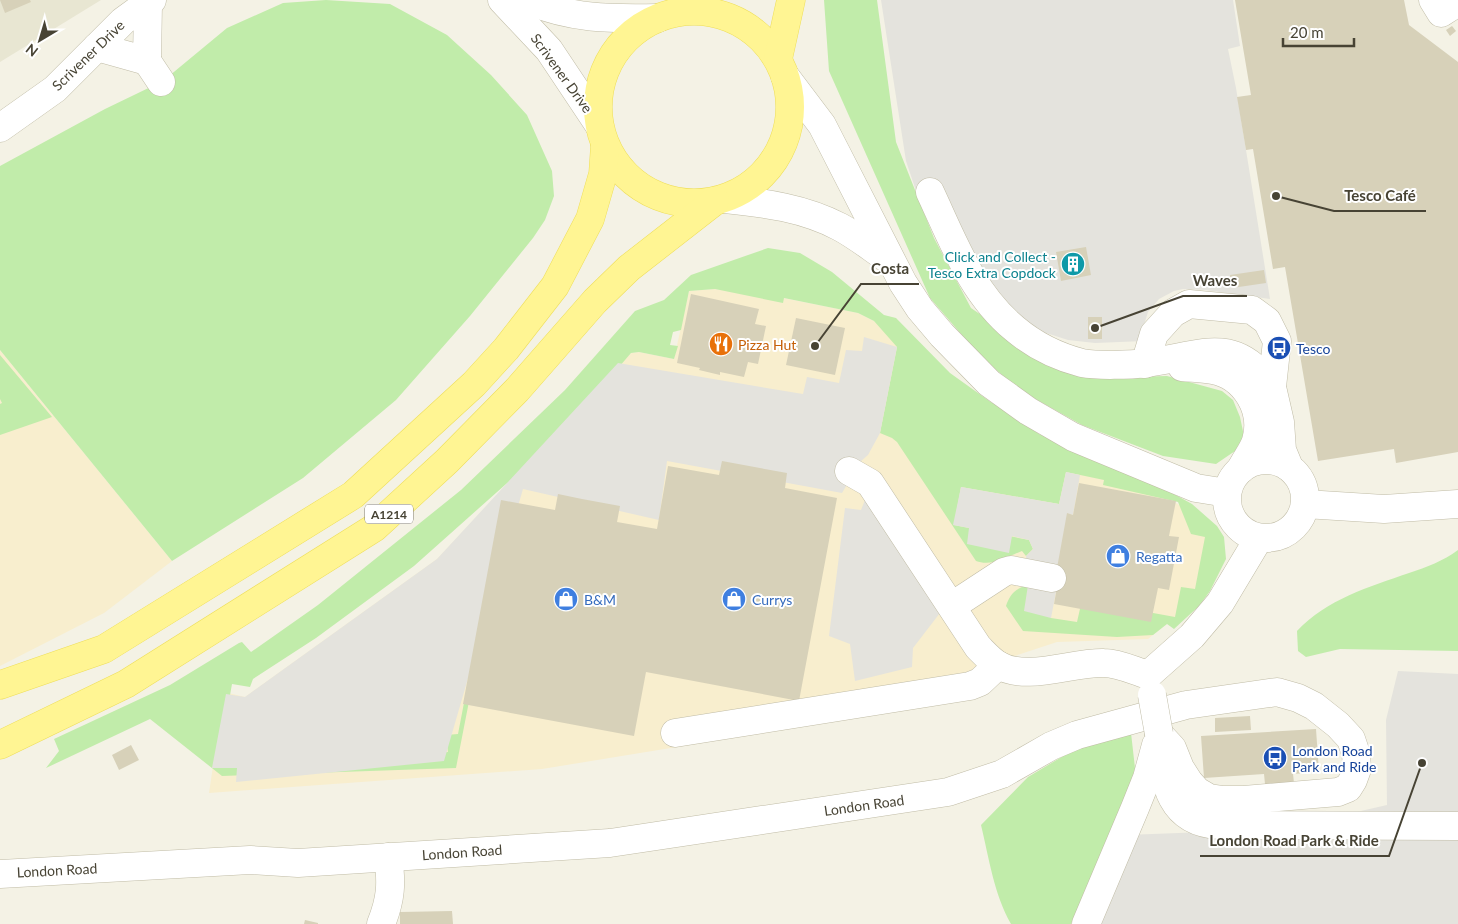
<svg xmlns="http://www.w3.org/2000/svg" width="1458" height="924" viewBox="0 0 1458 924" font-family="Lato,sans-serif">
<rect width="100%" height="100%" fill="#f4f2e5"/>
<path fill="#e8e6d2" d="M0,0H101L0,62Z"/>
<g fill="#f8eece">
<path d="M715,289L783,298L858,313L874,321L1017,426L1150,489L1194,513L1216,535L1202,595L1148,639L1057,642L800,727L542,769L209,793L224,692L245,697L437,559L631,353L639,352L674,359L689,291Z"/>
<path d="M0,350L172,561L104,613L0,666Z"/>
</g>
<g fill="#c1ecaa">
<path d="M326,0L390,4L447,35L491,75L527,115L552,171L554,196L545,220L533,238L470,316L396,400L303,478L172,561L0,350V166L105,109L163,81L227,28L283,3Z"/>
<path d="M824,0H877L896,142L934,238L971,308L1026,346L1126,377L1167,376L1222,391L1233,400L1240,417L1244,436L1235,451L1216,464L1163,456L1082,425L1021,391L980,356L930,298L829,71Z"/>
<path d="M768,248L800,253L832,272L884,315L896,318L950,373L992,403L995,402L1039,434L1152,482L1192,504L1217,526L1224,537L1226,559L1210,591L1199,606L1174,629L1167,624L1153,635L1117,637L1023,631L1006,606C1010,594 1016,588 1028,585L1051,618L1077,622L1082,600L1175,617L1181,587L1195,589L1205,537L1191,534L1178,502L1103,485L1104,480L1066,472L1059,504L961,487L954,525L1029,540L1033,549L1026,556L1022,551C1008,556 992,567 976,561L897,442L892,438L880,433L897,347L874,321L858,313L784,298L783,303L715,289L689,291L681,330L673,332L670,345L678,346L674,359L639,352L631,353L589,402L524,468L414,566L316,638L253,679L250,687L232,684L222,740L244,771L448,752L446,735L458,734L468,682L472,686L456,768L222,776L150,719L46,768L59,751L54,739L170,685L239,643L242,642L251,652L318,605L461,490L565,390L635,311L664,300L691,275Z"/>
<path d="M0,355L52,417L0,435V404L2,403L0,399Z"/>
<path d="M1458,550V651L1340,649L1306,657L1298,651L1297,631C1327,599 1369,587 1409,573C1427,567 1443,561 1458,550Z"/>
<path d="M1130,724L1135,768L1132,785L1071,924H1011C994,894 989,858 981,825L1028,777L1112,727Z"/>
</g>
<g fill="#e4e3dd">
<path d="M881,0H1233L1240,46L1228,49L1236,88L1270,299L1205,290L1183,289L1174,291L1159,299L1148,312L1143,328L1144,341L1095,343L1068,340L1043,332L1024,319L1014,310L918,197L906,161Z"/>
<path d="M864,337L897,347L880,433L868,455L861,461L842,493L667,461L659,520L523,489L444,761L236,782L237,768H212L226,694L245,697L437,559L618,363L803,394L807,377L839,383L846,350L862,351Z"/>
<path d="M1066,472L1080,475L1073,515L1068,514L1060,571L1051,618L1024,611L1028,585L1026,556L1033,549L1029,540L1012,536L1009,553L967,544L969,528L953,525L961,487L1059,504Z"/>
<path d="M865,500L943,609L913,648L912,667L855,681L850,644L829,636L845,508L861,510Z"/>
<path d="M1398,671L1458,674V924H1087L1126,835L1205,832L1352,813L1387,805L1386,720Z"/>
</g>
<g fill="#d7d1b9">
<path d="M0,0H30L31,2L5,13Z"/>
<path d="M1235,0H1404L1409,25L1458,62V452L1396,463L1394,449L1318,461L1285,267L1273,269L1253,149L1246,150L1237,97L1251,95Z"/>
<path d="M1452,26L1456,31L1450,36L1446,30Z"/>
<path d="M1086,247L1091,275L1061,281L1056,252Z"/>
<path d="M1264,270L1266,283L1232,288L1230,275Z"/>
<path d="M691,294L759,309L755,324L766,326L758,364L748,362L744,377L720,372V375L699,370L700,368L677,363Z"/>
<rect x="1088" y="317" width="14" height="22"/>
<path d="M796,318L845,328L835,375L786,365Z"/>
<path d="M722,461L787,473L785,488L837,498L799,701L646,672L634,736L463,704L501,500L555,510L558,494L582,499L620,506L617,522L657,529L668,466L719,475Z"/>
<path d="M1079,483L1176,501L1169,536L1179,537L1169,590L1158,588L1151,622L1054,604L1060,571L1057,568L1067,513L1073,515Z"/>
<path d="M1250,716L1251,730L1215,732V718Z"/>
<path d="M1316,729L1319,772L1293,774L1294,783L1265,784L1264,774L1204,778L1201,736Z"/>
<path d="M131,745L139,760L119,770L112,755Z"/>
<path d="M452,911L453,924H400V912Z"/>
<path d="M305,920L318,923V924H304Z"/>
</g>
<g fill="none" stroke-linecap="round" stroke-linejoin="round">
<g stroke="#c0bca6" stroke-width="29">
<g id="minor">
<path d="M502,0L549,50L599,125"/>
<path d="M526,0C573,19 608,19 658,18"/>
<path d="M1433,0L1441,13L1458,2"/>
<path d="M97,47L147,61L148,3"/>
<path d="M147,61L161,82"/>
<path d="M785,76L822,125L903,283L920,309L942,335L989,383L1028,411L1073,437L1196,488L1227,493"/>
<path d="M0,128L55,89L123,21L152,0"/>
<path d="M930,192C953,241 972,294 1015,329C1034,345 1059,357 1082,363C1098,366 1130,365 1147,363C1201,356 1233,333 1272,387"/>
<path d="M725,199C765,203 804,208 840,227C857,236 873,249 888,259"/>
<path d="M1145,364L1154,334L1173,313L1189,304L1252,310L1267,321L1277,341L1272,387L1280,422L1282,450L1289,467"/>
<path d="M1182,367C1192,368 1203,368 1213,370C1245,376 1265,410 1256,441C1253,451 1245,460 1241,469"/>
<circle cx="1266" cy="499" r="39"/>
<path d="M849,471L870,483L978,647C984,653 990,660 998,665C1027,682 1072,662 1104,663C1119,663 1134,671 1148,675"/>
<path d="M1305,504L1384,509L1458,504"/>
<path d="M952,606L1004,572L1011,570L1052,578"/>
<path d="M1148,675L1192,636L1220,603L1259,538"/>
<path d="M675,733L970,686L980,682L998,665"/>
<path d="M1160,743C1164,783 1170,823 1220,825L1458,826"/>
<path d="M0,874L250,860L298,863L610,843L948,792L1002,774L1051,746L1077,735L1186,705L1277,692L1298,698L1314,706L1338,725L1351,739L1356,754L1357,769L1353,780L1348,788L1338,792L1244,800H1223L1209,798L1197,791L1189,782L1180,768L1172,748L1159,734"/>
<path d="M381,924C391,899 392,883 388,857"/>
<path d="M1086,924L1135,808L1147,778L1156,745"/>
</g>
</g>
<g stroke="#eede59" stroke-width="29">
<g id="major">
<circle cx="694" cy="107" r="96"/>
<path d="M778,59L791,0"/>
<path d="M0,685L104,649L353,495L474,384L506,349L555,286L590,219L603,174L605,145"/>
<path d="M0,745L126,684L374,528L447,461L517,390L595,301L629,268L715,201"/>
</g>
</g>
<use href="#minor" stroke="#fff" stroke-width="28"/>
<use href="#major" stroke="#fff593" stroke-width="28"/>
<g stroke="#c0bca6" stroke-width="29" stroke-linecap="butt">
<path id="minor-bridge" d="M1152,695L1159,734"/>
</g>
<use href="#minor-bridge" stroke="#fff" stroke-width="28"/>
</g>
<defs>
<g id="building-disc" transform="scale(1.25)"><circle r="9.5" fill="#0f9aa8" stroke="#fff"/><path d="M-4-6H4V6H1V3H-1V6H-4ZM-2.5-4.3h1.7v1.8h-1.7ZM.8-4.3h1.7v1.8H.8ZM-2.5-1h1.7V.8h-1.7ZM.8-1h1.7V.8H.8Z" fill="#fff"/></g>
<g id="restaurant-disc" transform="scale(1.25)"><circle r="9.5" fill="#e8710a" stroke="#fff"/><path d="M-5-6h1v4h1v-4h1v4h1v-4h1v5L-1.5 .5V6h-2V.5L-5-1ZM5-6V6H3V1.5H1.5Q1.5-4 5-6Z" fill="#fff"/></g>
<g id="bus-disc" transform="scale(1.25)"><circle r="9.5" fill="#1a4fb4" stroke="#fff"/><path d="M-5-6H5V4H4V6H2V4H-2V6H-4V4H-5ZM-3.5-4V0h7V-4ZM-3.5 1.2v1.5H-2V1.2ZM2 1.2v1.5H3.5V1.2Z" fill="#fff"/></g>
<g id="shop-disc" transform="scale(1.25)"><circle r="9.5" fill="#3f7fe0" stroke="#fff"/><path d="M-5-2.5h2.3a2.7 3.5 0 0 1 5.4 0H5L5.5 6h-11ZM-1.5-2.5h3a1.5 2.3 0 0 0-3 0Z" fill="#fff"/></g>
</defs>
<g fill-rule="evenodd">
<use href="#building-disc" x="1073" y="264"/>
<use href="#restaurant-disc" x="721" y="344"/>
<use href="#bus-disc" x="1279" y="348"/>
<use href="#shop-disc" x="1118" y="556"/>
<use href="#shop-disc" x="566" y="599"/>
<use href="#shop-disc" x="734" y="599"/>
<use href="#bus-disc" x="1275" y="758"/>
</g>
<g text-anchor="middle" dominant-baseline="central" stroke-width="4" stroke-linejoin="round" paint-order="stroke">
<rect fill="#fff" stroke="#7e7b71" stroke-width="1" x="365" y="504.5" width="48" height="19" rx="4"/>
<g font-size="12" font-weight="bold" fill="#474334">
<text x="389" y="514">A1214</text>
</g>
<g font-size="14" fill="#474334" stroke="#fff">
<text transform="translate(88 55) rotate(-44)">Scrivener Drive</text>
<text transform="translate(562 73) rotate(54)">Scrivener Drive</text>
<text transform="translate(864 805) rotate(-8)">London Road</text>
<text transform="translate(462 852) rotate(-4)">London Road</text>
<text transform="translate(57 870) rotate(-3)">London Road</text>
</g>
<g font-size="14" fill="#0d838f" stroke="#fff" text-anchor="end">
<text x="1056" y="256">Click and Collect -<tspan x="1056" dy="16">Tesco Extra Copdock</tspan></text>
</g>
<g font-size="14" fill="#c56008" stroke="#fff" text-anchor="start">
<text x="738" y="344">Pizza Hut</text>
</g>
<g font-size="14" fill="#164399" stroke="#fff" text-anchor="start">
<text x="1296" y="348">Tesco</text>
<text x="1292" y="750">London Road<tspan x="1292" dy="16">Park and Ride</tspan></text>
</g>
<g font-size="14" fill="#366cbe" stroke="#fff" text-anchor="start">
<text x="1136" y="556">Regatta</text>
<text x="584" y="599">B&amp;M</text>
<text x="752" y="599">Currys</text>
</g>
</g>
<path fill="none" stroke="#474334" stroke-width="2" d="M1276 196L1334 211H1426M815 346L861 284H919M1095 328L1183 296H1247M1422 763L1389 856H1200"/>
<g fill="#474334" stroke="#fff" stroke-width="2">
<circle cx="1276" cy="196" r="5"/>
<circle cx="815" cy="346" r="5"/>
<circle cx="1095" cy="328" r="5"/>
<circle cx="1422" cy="763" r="5"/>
</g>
<g font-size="15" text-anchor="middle" font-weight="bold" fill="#474334" stroke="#fff" stroke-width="4" stroke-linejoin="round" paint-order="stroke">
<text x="1380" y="201">Tesco Café</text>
<text x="890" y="274">Costa</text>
<text x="1215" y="286">Waves</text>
<text x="1294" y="846">London Road Park &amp; Ride</text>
</g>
<g transform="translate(40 40) rotate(218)" stroke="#ffffff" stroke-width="4" paint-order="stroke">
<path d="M0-4L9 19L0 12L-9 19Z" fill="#474334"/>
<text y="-8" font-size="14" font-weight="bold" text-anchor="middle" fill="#474334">N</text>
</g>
<path d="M1283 38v8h71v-8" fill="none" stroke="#474334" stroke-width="2.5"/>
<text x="1290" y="38" font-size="15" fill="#474334" stroke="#ffffff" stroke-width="4" paint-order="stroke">20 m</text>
</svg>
